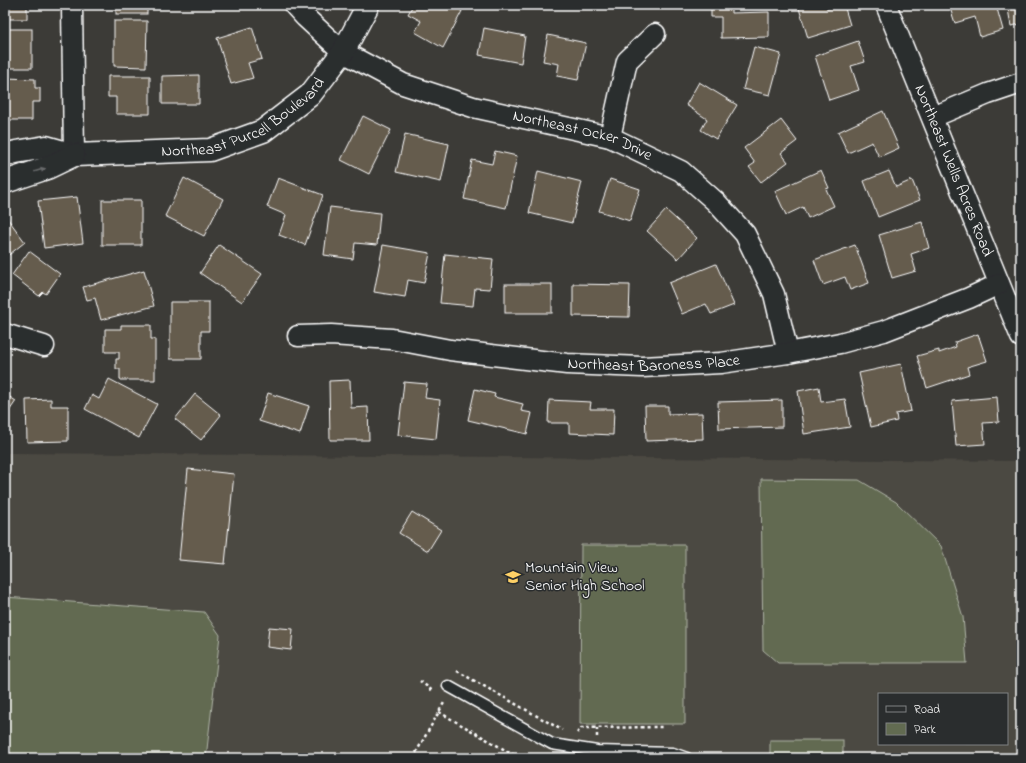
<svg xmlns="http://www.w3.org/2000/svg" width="1026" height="763" viewBox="0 0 1026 763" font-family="'Indie Flower',sans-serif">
<rect width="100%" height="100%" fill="#3c3b37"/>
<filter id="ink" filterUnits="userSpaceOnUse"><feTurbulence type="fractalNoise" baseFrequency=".025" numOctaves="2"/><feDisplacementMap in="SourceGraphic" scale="8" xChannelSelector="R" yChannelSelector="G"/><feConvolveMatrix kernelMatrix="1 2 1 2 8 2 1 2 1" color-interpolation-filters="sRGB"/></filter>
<g filter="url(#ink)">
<path fill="#4c4942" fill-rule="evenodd" d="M5,453L1021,461V758H5ZM879,694H1007V744H879Z"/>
<g fill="#626b51" stroke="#b0b5a8">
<path d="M761,479L859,480L896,502L941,546L963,617L967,663H778L763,650Z"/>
<path d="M581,545H685V724H580Z"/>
<path d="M5,597L204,612L220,635L206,758H5Z"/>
<rect x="770" y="740" width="73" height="18"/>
</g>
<g fill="#655b4d" stroke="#fff">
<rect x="5" y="5" width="22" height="14"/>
<rect x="116" y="5" width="31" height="9"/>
<path d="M413,5H451L462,11L443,48L415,32L421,21L408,14Z"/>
<path d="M711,5H731V13L769,12V37L721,38V17H711Z"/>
<path d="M798,5H826L827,9L844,5L850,25L808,38Z"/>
<path d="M949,5H996L1003,30L980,37L975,17L955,23Z"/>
<path d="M1021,7V24L1011,26L1008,9Z"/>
<path d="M114,21H147L146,67L114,66Z"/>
<path d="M252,27L262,59L248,63L253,78L231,84L217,38Z"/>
<path d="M484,28L525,36L521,63L479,55Z"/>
<rect x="5" y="29" width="27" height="39"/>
<path d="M548,35L586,43L578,80L557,76L559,64L543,61Z"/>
<path d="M858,41L865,62L851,66L859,90L829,100L815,56Z"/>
<path d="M754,47L781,54L770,95L743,89Z"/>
<path d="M199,75V104H162V76Z"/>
<path d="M108,76H150V114H116V97H108Z"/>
<path d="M5,78L35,79V88H40V102H32V120H5Z"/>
<path d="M699,82L737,105L716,139L701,130L707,119L686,105Z"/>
<path d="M883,111L899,148L879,157L872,142L848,153L838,132Z"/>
<path d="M363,116L391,130L369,174L341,160Z"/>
<path d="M781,120L797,141L781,153L788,162L761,182L749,167L755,163L744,148Z"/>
<path d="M1021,129V153L1016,130Z"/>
<path d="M405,134L449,144L441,182L396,172Z"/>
<path d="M495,151L517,156L506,208L464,199L472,160L492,164Z"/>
<path d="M821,170L829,188L826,189L834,206L808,218L803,207L786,215L775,191Z"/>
<path d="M538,171L582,182L572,223L529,213Z"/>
<path d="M889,171L896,187L912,180L920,200L878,217L864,181Z"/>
<path d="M184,178L223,199L204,236L165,216Z"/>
<path d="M278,178L323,195L305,245L279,235L286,215L267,207Z"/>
<path d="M610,179L640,189L630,221L599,211Z"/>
<path d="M1021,195V208L1017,197Z"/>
<path d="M77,197L83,243L44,248L38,201Z"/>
<rect x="102" y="200" width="39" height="45"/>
<path d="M330,207L380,213L377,245L355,243L353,259L324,255Z"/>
<path d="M666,210L697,238L678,259L647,231Z"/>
<path d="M5,215L25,242L5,258Z"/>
<path d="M922,222L929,248L911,254L916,271L892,278L879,235Z"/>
<path d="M219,245L262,274L242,302L200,273Z"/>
<path d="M383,245L430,253L424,283L408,280L405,297L374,292Z"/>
<path d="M855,245L869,283L850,290L845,277L823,285L814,260Z"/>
<path d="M29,251L60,274L46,294L43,292L39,296L12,275Z"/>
<path d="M445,254L493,259L490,289L475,288L473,306L440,303Z"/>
<path d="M716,264L734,305L711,314L706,304L682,314L669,283Z"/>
<path d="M144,270L154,306L101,320L95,298L87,300L83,287Z"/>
<rect x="505" y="284" width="47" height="29"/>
<path d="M573,284L630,285L629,317L573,316Z"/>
<path d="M170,302H209V331H201V359H170Z"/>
<path d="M121,325H151V339H155V380H120V369H116V359H119V352H105V329H121Z"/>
<path d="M978,334L987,361L967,367L969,374L927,388L917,356L939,350V353L956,347L955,342Z"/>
<path d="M901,364L911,411L896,414L897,421L871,427L859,373Z"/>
<path d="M109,379L157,404L139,438L85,409L92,395L99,399Z"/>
<path d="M350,380L351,408L368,407L369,440H330L329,381Z"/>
<path d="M404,382L427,384L425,398L440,400L436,439L398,435Z"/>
<path d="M819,387L821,402L845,399L850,427L804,434L798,391Z"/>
<path d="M475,389L495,394L494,397L523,404L521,411L532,413L527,434L468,420Z"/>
<path d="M268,393L309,406L300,434L259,421Z"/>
<path d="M5,394L16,401L5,417Z"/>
<path d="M195,394L221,415L201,440L175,419Z"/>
<path d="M997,397L999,422L983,423L985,444L956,446L952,401Z"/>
<path d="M51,399V406H68V441L27,442L26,400Z"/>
<path d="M549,400L591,402L590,409H614L613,435L569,433V423H548Z"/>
<path d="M782,400V427L719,429L718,402Z"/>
<path d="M645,406H668V414L702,413L703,439L646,441Z"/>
<path d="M188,469L234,474L225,564L179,560Z"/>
<path d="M412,512L441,530L428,551L399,533Z"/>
<path d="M269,627L293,629L291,650L267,647Z"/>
</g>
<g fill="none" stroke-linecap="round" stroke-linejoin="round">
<g stroke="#fff" stroke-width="13">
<path id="service" d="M448,686L552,744L597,751L673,753L687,758"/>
</g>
<g stroke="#fff" stroke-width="23">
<g id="minor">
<path d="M72,5L74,155"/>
<path id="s1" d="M294,5L305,17L343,52L403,84L473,107L610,137L681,171L716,202L745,234L774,294L788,353"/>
<path id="s2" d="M886,5L1021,337"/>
<path d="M933,117L988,94L1021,83"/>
<path d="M610,137L627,61L655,34"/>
<path d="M5,334L44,346"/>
<path id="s3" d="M298,336L331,335L392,339L450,350L567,364L642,367L721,363L788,353L840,343L884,331L969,298L999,284"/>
</g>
</g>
<g stroke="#fff" stroke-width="25">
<g id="tertiary">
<path id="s4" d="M5,155L16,152L46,147L74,155L210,150L263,131L310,95L343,52L368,5"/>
<path d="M5,182L47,168L74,155"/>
</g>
</g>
<g stroke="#fff" stroke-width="2.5" stroke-dasharray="3 3" stroke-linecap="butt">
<path d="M457,671L562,730"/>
<path d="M420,681L434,692"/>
<path d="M439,712L519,758"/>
<path d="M577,733L581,728L662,727"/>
<path d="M597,737V727"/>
<path d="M391,758V757L394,758"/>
<path d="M413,758L445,701"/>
</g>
<use href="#service" stroke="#2a2d2e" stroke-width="10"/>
<use href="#minor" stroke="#2a2d2e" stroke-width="20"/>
<use href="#tertiary" stroke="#2a2d2e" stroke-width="22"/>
</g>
<defs><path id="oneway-solid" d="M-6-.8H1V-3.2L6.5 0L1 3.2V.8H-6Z"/></defs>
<use fill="#6a6c6d" href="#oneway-solid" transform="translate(40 170) rotate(-16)"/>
</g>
<defs>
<g id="school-bare" transform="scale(1.2)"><path d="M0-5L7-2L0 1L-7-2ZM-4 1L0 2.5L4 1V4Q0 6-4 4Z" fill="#ffd166" stroke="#2a2d2e" stroke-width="2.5" paint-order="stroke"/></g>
</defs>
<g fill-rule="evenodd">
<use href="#school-bare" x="513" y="577"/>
</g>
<g text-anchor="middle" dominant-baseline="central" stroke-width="3" stroke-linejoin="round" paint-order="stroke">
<g font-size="16" fill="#fff" stroke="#2a2d2e">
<text stroke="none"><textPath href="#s4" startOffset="250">Northeast Purcell Boulevard</textPath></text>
<text stroke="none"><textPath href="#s1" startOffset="323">Northeast Ocker Drive</textPath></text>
<text stroke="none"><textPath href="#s2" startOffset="179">Northeast Wells Acres Road</textPath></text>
<text stroke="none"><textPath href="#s3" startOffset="358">Northeast Baroness Place</textPath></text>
</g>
<g font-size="16" fill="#fff" stroke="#2a2d2e" text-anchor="start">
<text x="525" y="568">Mountain View<tspan x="525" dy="18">Senior High School</tspan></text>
</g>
</g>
<rect width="1026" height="763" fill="none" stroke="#2a2d2e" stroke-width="20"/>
<rect x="10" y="10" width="1006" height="743" fill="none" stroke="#fff" stroke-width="1.5" filter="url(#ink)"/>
<rect x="878" y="693" width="130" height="52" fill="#2a2d2e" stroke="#7f8182"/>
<rect x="886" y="706" width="20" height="6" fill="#2a2d2e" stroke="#7f8182"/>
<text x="914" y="713" font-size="12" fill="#ffffff">Road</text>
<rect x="886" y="723" width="20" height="12" fill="#626b51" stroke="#7f8182"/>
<text x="914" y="733" font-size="12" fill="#ffffff">Park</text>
</svg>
